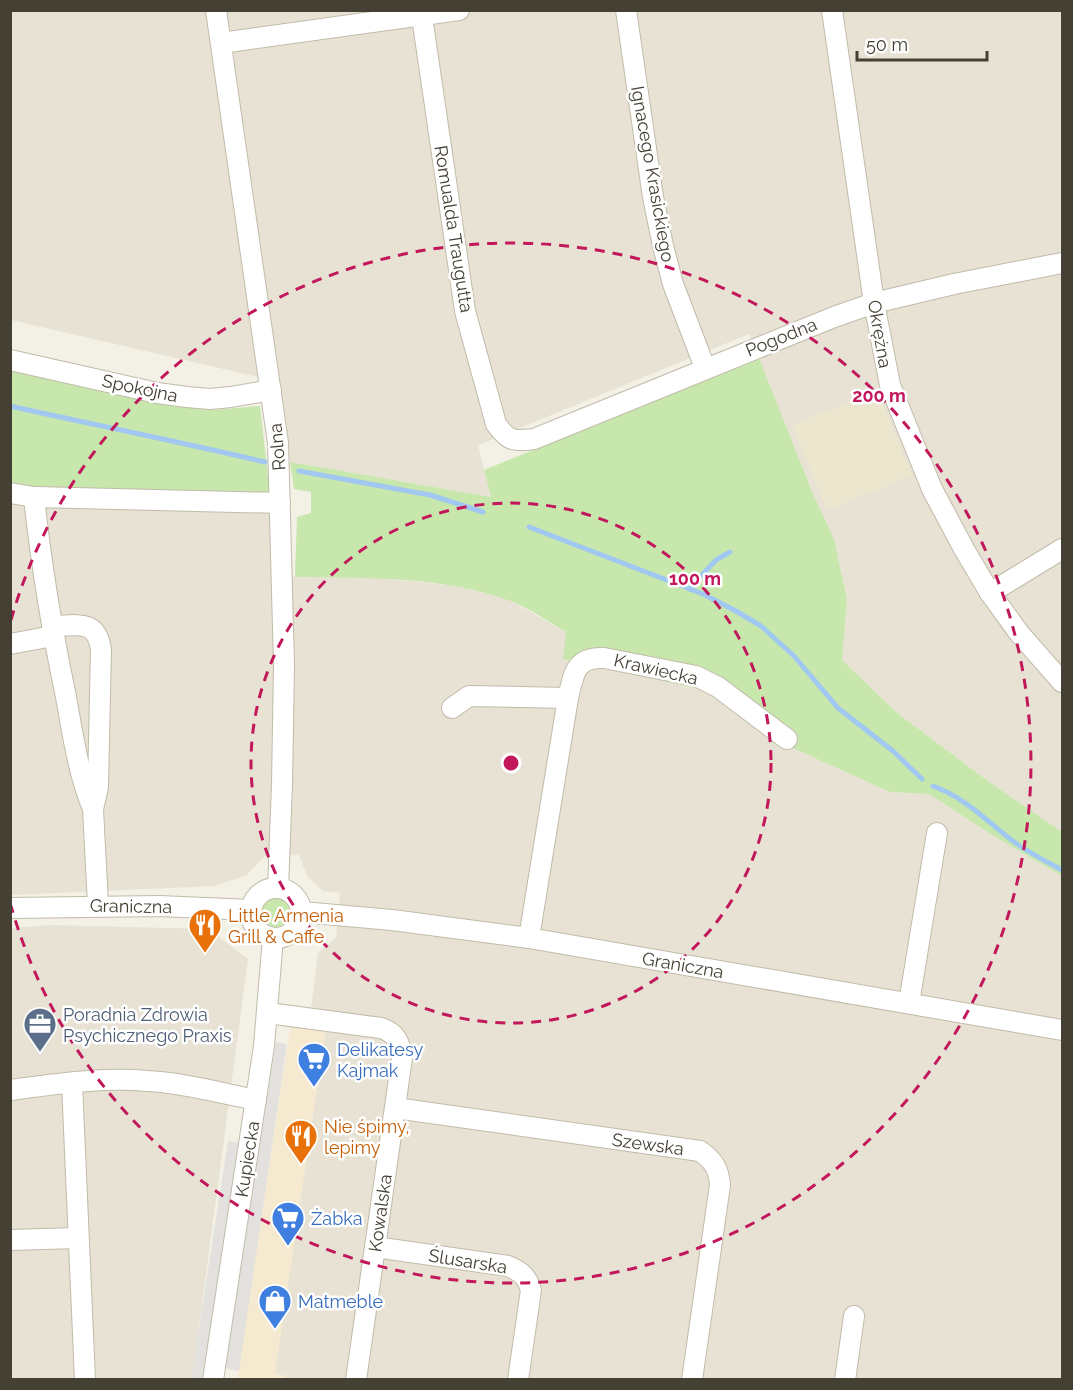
<svg xmlns="http://www.w3.org/2000/svg" width="1073" height="1390" viewBox="0 0 1073 1390" font-family="Raleway,sans-serif">
<rect width="100%" height="100%" fill="#f3f0e5"/>
<g fill="#e7e2d3">
<path d="M11,11H1062V832L988,781L896,712L842,660L847,599L834,539L813,494L749,334L478,445L491,497L290,462L280,382L11,320Z"/>
<path d="M10,484L270,494L271,576L381,578L457,586L507,599L566,632L606,668L704,690L775,740L890,792L929,794L1005,843L1062,876V1379L286,1380V1376L274,1374L326,1028L309,1025L318,953L336,938L340,893L323,891L307,876L299,855L265,856L247,875L214,886L11,895Z"/>
<path d="M50,925L208,929L248,959L192,1379L11,1380V928Z"/>
</g>
<path fill="#f5e9cf" d="M291,1022L326,1027L275,1374L286,1376V1379L237,1380Z"/>
<path fill="#ece6ce" d="M877,389L912,476L827,510L792,426Z"/>
<g fill="#c7e7ad">
<path d="M759,358L813,494L834,539L847,599L842,660L896,712L988,781L1062,832V876L1005,843L929,794L890,792L775,740L704,690L563,659L566,632C547,621 526,606 505,599C438,576 365,578 295,577L297,517L311,513V492L294,489L290,462L491,497L484,470Z"/>
<path d="M10,369L152,402L212,410L260,406L270,494L31,487L11,484Z"/>
<circle cx="276" cy="913" r="16"/>
</g>
<g fill="#e3e1dd">
<path d="M276,1042L287,1044L239,1371L225,1368Z"/>
<path d="M228,1141L242,1143L205,1379L191,1380Z"/>
</g>
<g fill="none" stroke-linecap="round" stroke-linejoin="round">
<g stroke="#a0c8f0" stroke-width="5">
<path d="M10,406C95,425 181,442 265,462"/>
<path d="M299,471L430,495L483,512"/>
<path d="M529,527L703,594L736,611L761,626L794,656L838,708L893,751L922,779"/>
<path d="M689,589L716,560L730,552"/>
<path d="M933,786C968,799 988,823 1017,844C1031,854 1047,862 1062,870"/>
</g>
<g stroke="#c1bbaa" stroke-width="22">
<g id="minor">
<path d="M216,10L278,443L284,665L282,785L278,888"/>
<path d="M421,10L465,311L496,424C509,442 513,441 534,439L834,317L874,303L954,284L1062,263"/>
<path d="M626,10L653,197L663,246L673,284L705,368"/>
<path d="M832,10L874,303L890,385L932,489L964,549L990,593L1019,633L1062,682"/>
<path d="M221,43L459,10"/>
<path d="M10,360L157,393L187,397L210,399L231,397L271,390"/>
<path d="M10,493L34,497L280,503"/>
<path d="M34,497C41,564 52,630 66,697C73,735 78,773 93,809"/>
<path d="M990,593L1062,549"/>
<path d="M52,626C77,626 96,618 101,649L98,787L93,809L98,905"/>
<path d="M10,644L53,636"/>
<path d="M452,708L469,696L568,698"/>
<circle cx="276" cy="913" r="25"/>
<path d="M10,908L159,906L251,910"/>
<path d="M302,912L392,920L529,938L1062,1030"/>
<path d="M529,938L568,698C574,673 575,657 604,658L696,676L718,687L787,739"/>
<path d="M909,1003L937,833"/>
<path d="M268,1013L381,1028C396,1033 400,1042 402,1058L356,1380"/>
<path d="M72,1083L85,1380"/>
<path d="M10,1090C56,1084 102,1077 148,1081C184,1083 221,1093 256,1100"/>
<path d="M395,1108L700,1151C713,1160 719,1169 720,1185L692,1380"/>
<path d="M10,1240L78,1238"/>
<path d="M375,1247L508,1266C520,1271 527,1276 531,1290L518,1380"/>
<path d="M213,1380L264,1046L273,938"/>
<path d="M845,1380L854,1316"/>
</g>
</g>
<use href="#minor" stroke="#fff" stroke-width="20"/>
</g>
<g fill="none" stroke="#c2185b" stroke-width="3" stroke-dasharray="10 8">
<circle cx="511" cy="763" r="260"/>
<path d="M11 620A520 520 0 1 1 11 906"/>
</g>
<defs>
<g id="restaurant-pin" transform="scale(1.725)"><path d="M0 17L-7.5 6A9.5 9.5 0 1 1 7.5 6Z" fill="#e8710a" stroke="#fff"/><path d="M-5-6h1v4h1v-4h1v4h1v-4h1v5L-1.5 .5V6h-2V.5L-5-1ZM5-6V6H3V1.5H1.5Q1.5-4 5-6Z" fill="#fff"/></g>
<g id="office-pin" transform="scale(1.725)"><path d="M0 17L-7.5 6A9.5 9.5 0 1 1 7.5 6Z" fill="#5c6f8a" stroke="#fff"/><path d="M-6-3h4V-5.5h4V-3h4V5H-6ZM-1-4.5V-3h2v-1.5ZM-6 0V1H6V0Z" fill="#fff"/></g>
<g id="supermarket-pin" transform="scale(1.725)"><path d="M0 17L-7.5 6A9.5 9.5 0 1 1 7.5 6Z" fill="#3f7fe0" stroke="#fff"/><path d="M-6-5.5h2.5l.6 2H6L4.5 2H-2.5L-4.4-4H-6ZM-1.5 3.2a1.3 1.3 0 1 0 .1 0ZM3 3.2a1.3 1.3 0 1 0 .1 0Z" fill="#fff"/></g>
<g id="shop-pin" transform="scale(1.725)"><path d="M0 17L-7.5 6A9.5 9.5 0 1 1 7.5 6Z" fill="#3f7fe0" stroke="#fff"/><path d="M-5-2.5h2.3a2.7 3.5 0 0 1 5.4 0H5L5.5 6h-11ZM-1.5-2.5h3a1.5 2.3 0 0 0-3 0Z" fill="#fff"/></g>
</defs>
<g fill-rule="evenodd">
<use href="#restaurant-pin" x="205" y="925"/>
<use href="#office-pin" x="40" y="1024"/>
<use href="#supermarket-pin" x="314" y="1059"/>
<use href="#restaurant-pin" x="301" y="1136"/>
<use href="#supermarket-pin" x="288" y="1218"/>
<use href="#shop-pin" x="275" y="1301"/>
</g>
<g text-anchor="middle" dominant-baseline="central" stroke-width="5" stroke-linejoin="round" paint-order="stroke">
<g font-size="18" fill="#454034" stroke="#fff">
<text transform="translate(653 174) rotate(80)">Ignacego Krasickiego</text>
<text transform="translate(454 229) rotate(81)">Romualda Traugutta</text>
<text transform="translate(880 334) rotate(80)">Okrężna</text>
<text transform="translate(781 337) rotate(-22)">Pogodna</text>
<text transform="translate(140 388) rotate(12)">Spokojna</text>
<text transform="translate(277 447) rotate(-95)">Rolna</text>
<text transform="translate(656 669) rotate(13)">Krawiecka</text>
<text transform="translate(131 906) rotate(1)">Graniczna</text>
<text transform="translate(683 965) rotate(10)">Graniczna</text>
<text transform="translate(648 1144) rotate(8)">Szewska</text>
<text transform="translate(247 1159) rotate(-81)">Kupiecka</text>
<text transform="translate(380 1213) rotate(-82)">Kowalska</text>
<text transform="translate(468 1261) rotate(9)">Ślusarska</text>
</g>
<g font-size="18" fill="#c56008" stroke="#fff" text-anchor="start">
<text x="228" y="915">Little Armenia<tspan x="228" dy="21">Grill &amp; Caffe</tspan></text>
<text x="324" y="1126">Nie śpimy,<tspan x="324" dy="21">lepimy</tspan></text>
</g>
<g font-size="18" fill="#4e5e75" stroke="#fff" text-anchor="start">
<text x="63" y="1014">Poradnia Zdrowia<tspan x="63" dy="21">Psychicznego Praxis</tspan></text>
</g>
<g font-size="18" fill="#366cbe" stroke="#fff" text-anchor="start">
<text x="337" y="1049">Delikatesy<tspan x="337" dy="21">Kajmak</tspan></text>
<text x="311" y="1218">Żabka</text>
<text x="298" y="1301">Matmeble</text>
</g>
</g>
<circle cx="511" cy="763" r="9" fill="#c2185b" stroke="#fff" stroke-width="3"/>
<g font-size="18" text-anchor="middle" font-weight="bold" fill="#c2185b" stroke="#fff" stroke-width="5" stroke-linejoin="round" paint-order="stroke">
<text x="879" y="402">200 m</text>
<text x="695" y="585">100 m</text>
</g>
<rect width="1073" height="1390" fill="none" stroke="#454034" stroke-width="24"/>
<path d="M857 51v9h130v-9" fill="none" stroke="#454034" stroke-width="3"/>
<text x="866" y="51" font-size="18" fill="#454034" stroke="#ffffff" stroke-width="4.5" paint-order="stroke">50 m</text>
</svg>
